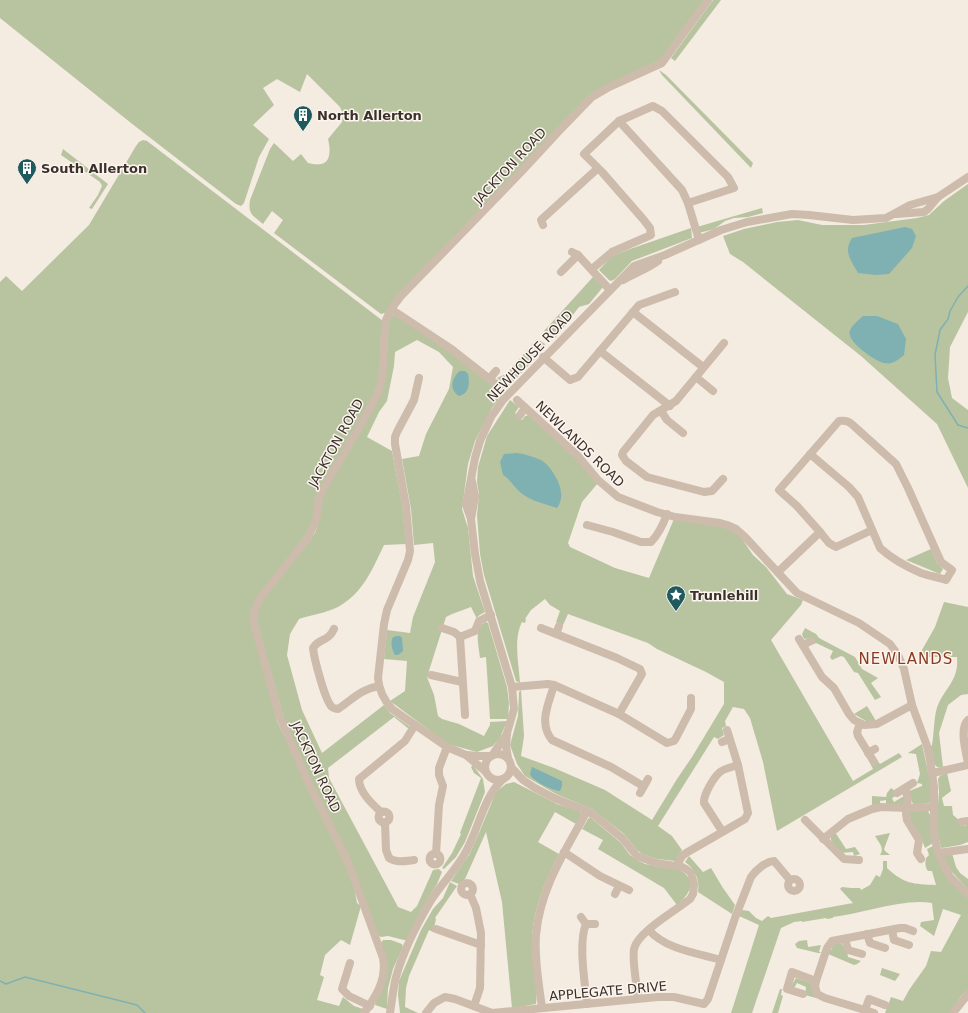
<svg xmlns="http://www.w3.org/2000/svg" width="968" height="1013" viewBox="0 0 968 1013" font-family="'DejaVu Sans',sans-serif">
<rect width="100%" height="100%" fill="#f4ebe1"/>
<g fill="#b8c4a0">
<path d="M0,0H704L661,61L599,90L385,313L381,314L274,233L283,220L272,211L263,224C252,215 248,214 250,200L270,149L274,143L293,161L301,154L308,163C312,164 317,165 321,164C332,162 330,147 328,139L342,122L343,114L340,107L307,74L300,92L277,79L263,88L274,105L253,125L269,139L259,157L244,203L241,206L236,204L131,123L0,18Z"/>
<path d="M713,0H721L675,61L671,58Z"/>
<path d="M659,70L666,75L753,163L751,168L662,75Z"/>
<path d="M143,140L147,141L383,321L380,377L371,401L327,476L310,529L263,591L251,622L277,721L353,881L357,903L361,906L350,945L341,940L325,955L320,975L324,977L317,1000L339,1006L343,997L354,1006L363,1009L360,1013H0V282L6,276L22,291L89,225L136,146L139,142Z"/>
<path d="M63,149L108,184L92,209L89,208L98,195L102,186L100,182L61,155Z"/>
<path d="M968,184V312L950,347L948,378L952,398L968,410V488L937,424L861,356L743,262L730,254L723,236L744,229L777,222L798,220L822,225H864L917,218L929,215L944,201Z"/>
<path d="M762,208L763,213L748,217L734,218L725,221L714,229L699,233L697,227Z"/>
<path d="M691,228L692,238L632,261L615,279L611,281L609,280L599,270L612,256L630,249Z"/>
<path d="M593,277L603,287L589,304L579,307L555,338L552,339L546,335L544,331Z"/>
<path d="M395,314L462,361L502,392V395L492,408L475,441L468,464L462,509L468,528L473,576L485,612L478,616L477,619L471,607L452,614L446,617L427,677L434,695L438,716L442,719L459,724L484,736L490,725V722L507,721L500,738L493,746L477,752L448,744L390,701L405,691L407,661L384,659L387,630L410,633L413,617L435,562L433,543L414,545L411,509L402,459L419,456L426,434L449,389L453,367L439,352L417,340L395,352L394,366L387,401L379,412L367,437L392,451L402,504L406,544L384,545C372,570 363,593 338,607C326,613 311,615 299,619L290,634L287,655L302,710L322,753L384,705L390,713L409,726V729L394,717L328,768L329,778L398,907L411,912L417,906L433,870L439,869L442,872L437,884L421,910L408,937L406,940H404L388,936L381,937L377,935L287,730L256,618L260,603L315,533L319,521L323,495L382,389L389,318Z"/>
<path d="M537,339L545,344L544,349L510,385H506L497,378L506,374Z"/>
<path d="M510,400L519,407L515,413L522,420L525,416L529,415L572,453L598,483L582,502L568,543L570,547L615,568L649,578L674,519L728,528L740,536L753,555L766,567L787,594L803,600L801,605L771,640L853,781L873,769L870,763L873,754L880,764L899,753L902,757L777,831L763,762L750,718L744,709L733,707L725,721L726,726L722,728L724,735L718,739L714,737L658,826L672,836L682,850L675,861L657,859L642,854L637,850L624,834L592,809L556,794L525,776L517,764L510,745L518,716L519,692L521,690L524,736L521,756L554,768L605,790L652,820L677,779L692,757L724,704V682L706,672L657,649L648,643L568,614L563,625L556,622L560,611L550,605L545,599L531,610L525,619H526L525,623L522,622C513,640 519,664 520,683L516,681L484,575L480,554L477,515L479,494L477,482L478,467L487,436Z"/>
<path d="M931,549L937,563L943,569L940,574L906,560Z"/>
<path d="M944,602L968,607V694L961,695L948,705L939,733L943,767C931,770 932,755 930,747L932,745C934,736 934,713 938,705C946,687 959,680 957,657H918L935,627Z"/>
<path d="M486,622L488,623L507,687L509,703L508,719H490L486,657L480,658C479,646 473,627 486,622Z"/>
<path d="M805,628L816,634L819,638L855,657L862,669L878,678L871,683L881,697L875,700L858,673L854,672L844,657L841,656L832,660L830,657L833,651L816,643L814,644L811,638L804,639L802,634Z"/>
<path d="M867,706L876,721H866L854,714Z"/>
<path d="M922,744L930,781L931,801L929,803L914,805L912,802L909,791L922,786V784L917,783L920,774L916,754L908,753Z"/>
<path d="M473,765L483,779L485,792L465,842L456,857L444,869L442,868L452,853L461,834L460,833L481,778L474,773L471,767Z"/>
<path d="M947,773L951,791L942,798L944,806H952L953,815L959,820L960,824L965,826L968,824V842L960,845L942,848L941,847L936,828L939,792L938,779L940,776Z"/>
<path d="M514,782L557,804L580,811L581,815L576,824L555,812L538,842L559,854C544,883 532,912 532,945C533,964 538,986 536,1004L512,1008L502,902L486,832L465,879L459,884L451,881L469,855L479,833L496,792L506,784Z"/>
<path d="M891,788L895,791L896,796L892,798L894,802L904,796V805L886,804V800L880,801V805L872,806V796L886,797L887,793Z"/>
<path d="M911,811H928L931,817L933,843L925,848C921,836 913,827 909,815Z"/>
<path d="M590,817L620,842L630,855L637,860L645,864L680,870C698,881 690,894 677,905L664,888L598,849L603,840L582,829L588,819Z"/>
<path d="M835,832L846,849L855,847L860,854L854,856L853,852L840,853L831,840V837Z"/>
<path d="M890,833L884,849L885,851L890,855H880C885,848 879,843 875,836Z"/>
<path d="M933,846L947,877L968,898V990L961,996L950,1013H885L891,997L903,1001L909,990L926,966L931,951L941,952L961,915L943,909L934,936L920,926L921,922L934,920L932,903C903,898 862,914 833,917V918L827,919L826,918L802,922V921L794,922L781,928L752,1013H731L759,925L739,916L742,910L749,911L756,918L762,921L768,916L771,918L853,903L840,889L842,887L851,888H860L861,890L870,885L876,875L880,877L883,869V861H887V868C904,884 913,884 936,885L932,871H928C925,867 925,863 926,858L929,855L927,849Z"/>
<path d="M952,853L956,867L960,873L968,879V889L951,871L943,857L945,854Z"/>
<path d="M689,856L703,872L711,868L723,888L735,905L732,914L698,892C700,880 695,869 685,862Z"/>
<path d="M450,882L457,886L435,918L436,919L433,932L429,930L409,976L406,988L405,1007L418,1013H400L398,995L399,981L421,930L433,909L443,898Z"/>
<path d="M383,940H391L402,944L403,947L393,969L388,988L387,1009L375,1005L379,994L381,943Z"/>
<path d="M807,940L808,947L821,945L819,952L822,953H818L797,948L795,944L799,941Z"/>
<path d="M841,943L847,952L848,957L861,961L857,964L854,965L828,954L829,949L831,950L834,944Z"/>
<path d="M882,968L900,974L895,981L880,975Z"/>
<path d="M796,978L811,983L816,998L805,995L806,987L797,983L794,988L792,987V985Z"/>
<path d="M780,989H782L781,995L783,996L778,1013H772Z"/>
</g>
<g fill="#7fb0b2">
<path d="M905,227L912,229L916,236L912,248L889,274L876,275L858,273C851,260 843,252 852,238Z"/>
<path d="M863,316H877L898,324L906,339L904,355C898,360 892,365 884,363C875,361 845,341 850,330C852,325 859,320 863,316Z"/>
<path d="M460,371H465L468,374C470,383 469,394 459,396C449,390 451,378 460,371Z"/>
<path d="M517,453C524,454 534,457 541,460C550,465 561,483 561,493C562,498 560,504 557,508C545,504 531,501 521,493C514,487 511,480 503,475L500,462L504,454Z"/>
<path d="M397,636H400L402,638L403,651L398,655H395C392,650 390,642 393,637Z"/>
<path d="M532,767L562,781V786L560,791C553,791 532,781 530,774Z"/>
</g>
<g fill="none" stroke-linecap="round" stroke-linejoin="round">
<g stroke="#7fb0b2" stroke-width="1.5">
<path d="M968,286L958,297L950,311L948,319L940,330L935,355L937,392L958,425L968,428"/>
<path d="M0,981L6,984L25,977L137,1005L145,1013"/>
</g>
<g stroke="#cdbbac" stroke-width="8">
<path d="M619,121L682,190L688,203L699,240"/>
<path d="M896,214L924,212L928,209L938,197L968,177"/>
<path d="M543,225L541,220L597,169"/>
<path d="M572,252L578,255L610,290"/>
<path d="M592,269L612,252L651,235L650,228L643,219L602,172L584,154L619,121L653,106L662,111L728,177L734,188L688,203"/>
<path d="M561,272L578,255"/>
<path d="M623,280C635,273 647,269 658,261"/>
<path d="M391,309L450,348L501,388"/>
<path d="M633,312L703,367"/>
<path d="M600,351L670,406"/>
<path d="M543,357L570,380L578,377L639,305L675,292"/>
<path d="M696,377L713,391"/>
<path d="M419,378L414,400L397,432L395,437V444L406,506L410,551L408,560L387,610L384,624L378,678C379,691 384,700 392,709L447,747L466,755L485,771"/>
<path d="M489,379L496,371"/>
<path d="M517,400L578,456L598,480L618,497L657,512L675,517L720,523L727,525L736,529L745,537L797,593L859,623L890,644L898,655L904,669L912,705L927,746L930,760L934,787V834L938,853L950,877L968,894"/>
<path d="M661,411L667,420L683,433"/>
<path d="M520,415L525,408"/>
<path d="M723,479L712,491L704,492L647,477L626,461L622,455L623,452L653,415L676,401L724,343"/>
<path d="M471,519L475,496L472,481"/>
<path d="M587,525L613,532L641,542H651C659,534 663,525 667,514"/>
<path d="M820,532L829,543L836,547L872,530"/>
<path d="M778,572L820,532L797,506L779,490L839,421C847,420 850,422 855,427L896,464L908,488L941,562L952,570L946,580C938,577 929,576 921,573C907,567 891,558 880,548L858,497L849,487L810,454"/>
<path d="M442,628L454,632L460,637"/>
<path d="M541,628L617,658L640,669L642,674L619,714"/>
<path d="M334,629C328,642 319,638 313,648C314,658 325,701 332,707C334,709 335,708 338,709C353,699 361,689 379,686"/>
<path d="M556,634L559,626"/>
<path d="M799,639L822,677L834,688L849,714L854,720L864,725L877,724L912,705"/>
<path d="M803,645L811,641"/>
<path d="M431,675L462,682"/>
<path d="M554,685C549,703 538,723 552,740L611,767L643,786"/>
<path d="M512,687L548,684L554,685L619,714L667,743L674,741L676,738L691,709V698"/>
<path d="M465,715L460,637L475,631L479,621L491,615"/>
<path d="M968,720C959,728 966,752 968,763"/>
<path d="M860,723L857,732L858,736L874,762"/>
<path d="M722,742L729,739"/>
<path d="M868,753L875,749"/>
<circle cx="498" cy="767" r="13"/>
<path d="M493,754L507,734"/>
<path d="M467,755L478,756H490"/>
<path d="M508,758L506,746L507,733L514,709L512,687L480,581L475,554L471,519L466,505L475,458L480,441L491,417L503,400L634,266L665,255L721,230L747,222L792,214L809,215L853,220L886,218L910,205L938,197"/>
<path d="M511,767L523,780L535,788L554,798L587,811L594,815L622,838L637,856L656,863L682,867L686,869L691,873L694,884L693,894L690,899C677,910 637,932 634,949C632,962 637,985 638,998"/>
<path d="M933,773L968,765"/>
<path d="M905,789L908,798L906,814L907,820L919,840L917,853L921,859"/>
<path d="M640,793L648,779"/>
<path d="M897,793L913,783"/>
<circle cx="384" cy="817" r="5.5"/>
<path d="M381,812C372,804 359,792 359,779L399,746L405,741L415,725"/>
<path d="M805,820L844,859L859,860"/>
<path d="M385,822L386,850L389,858C396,863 405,861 414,860"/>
<path d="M961,822L968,821"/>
<path d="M722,831L704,803C703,795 714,777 720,772C725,768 733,767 738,765"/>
<path d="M823,839L848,819L872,809L881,807L907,808L934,807"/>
<path d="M564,852L600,876L629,890"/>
<path d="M938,853L968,849"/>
<circle cx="435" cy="859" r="5.5"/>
<path d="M436,854L439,805L443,786L439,775V768L447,747"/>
<path d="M677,865L682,856L686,853L745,819L748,813L738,765L727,730"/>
<circle cx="794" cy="885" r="6"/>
<circle cx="467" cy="889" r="6"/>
<path d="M470,894L476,908L481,933L480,988L474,1006"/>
<path d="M615,894L619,886"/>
<path d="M581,917L586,924"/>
<path d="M436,929L481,945"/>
<path d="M649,930C665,949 697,953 721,960"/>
<path d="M892,930L894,940L909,945"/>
<path d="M867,934L870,943L885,948"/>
<path d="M845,939L848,950L862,954"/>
<path d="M350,963L342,989L349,996L370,1006"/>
<path d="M803,994L787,989L792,972L816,981"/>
<path d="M587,1004C585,983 578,943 586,924H595"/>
<path d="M885,1005L869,999L865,1010L825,998L817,994L815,986L816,981L827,948L832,941L900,928H905L913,931"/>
<path d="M542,1008C539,984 534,959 536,935C540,888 566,850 587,811"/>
<path d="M865,1010L874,1013"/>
<path d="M364,1013C376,997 387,979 383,958L348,862L309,784L279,715L254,623C253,614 256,605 261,597L308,538L316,520L319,499L322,491L369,410L378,392L381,383L383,371L384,342L386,320L391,309L401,296L522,171L559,131L592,97L609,87L662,63L708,0"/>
<path d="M390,1013C392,1001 393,989 396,977C403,952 417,924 430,902C440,885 455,871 464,855C479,830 482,799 503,779"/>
<path d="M426,1013L434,1003L445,997L455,999L492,1013L658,997H674L704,1004L708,999L735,918L751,877C756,870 765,862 774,861L790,880"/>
<path d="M953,1013L968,994"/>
</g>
</g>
<defs>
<g id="building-pin" transform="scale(1)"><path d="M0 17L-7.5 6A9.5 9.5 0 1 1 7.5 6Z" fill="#1f5a5e" stroke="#fbf5ee"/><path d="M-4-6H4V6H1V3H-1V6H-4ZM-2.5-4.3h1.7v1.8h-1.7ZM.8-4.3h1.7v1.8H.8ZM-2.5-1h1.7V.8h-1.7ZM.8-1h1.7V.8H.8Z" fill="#fff"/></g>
<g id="sight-pin" transform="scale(1)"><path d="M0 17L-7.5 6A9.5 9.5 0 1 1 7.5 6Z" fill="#1f5a5e" stroke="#fbf5ee"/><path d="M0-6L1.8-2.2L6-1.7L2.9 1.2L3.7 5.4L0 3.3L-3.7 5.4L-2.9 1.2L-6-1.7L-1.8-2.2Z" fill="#fff"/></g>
</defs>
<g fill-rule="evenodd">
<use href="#building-pin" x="303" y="115"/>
<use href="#building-pin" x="27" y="168"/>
<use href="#sight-pin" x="676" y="595"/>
</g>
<g text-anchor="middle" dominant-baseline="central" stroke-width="3" stroke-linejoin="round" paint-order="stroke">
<g font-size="13" font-weight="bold" fill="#3b302b" stroke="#fbf5ee" text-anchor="start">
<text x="317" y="115">North Allerton</text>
<text x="41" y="168">South Allerton</text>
<text x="690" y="595">Trunlehill</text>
</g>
<g font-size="13" fill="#3b302b" stroke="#fbf5ee">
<text transform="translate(510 166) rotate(-47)">JACKTON ROAD</text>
<text transform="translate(530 356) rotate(-47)">NEWHOUSE ROAD</text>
<text transform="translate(336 443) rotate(-61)">JACKTON ROAD</text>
<text transform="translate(580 444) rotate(44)">NEWLANDS ROAD</text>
<text transform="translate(316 767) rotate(65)">JACKTON ROAD</text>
<text transform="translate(608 991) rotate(-5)">APPLEGATE DRIVE</text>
</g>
<g font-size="15" letter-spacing="1" fill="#8c3b22" stroke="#fbf5ee">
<text x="906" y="659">NEWLANDS</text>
</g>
</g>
</svg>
